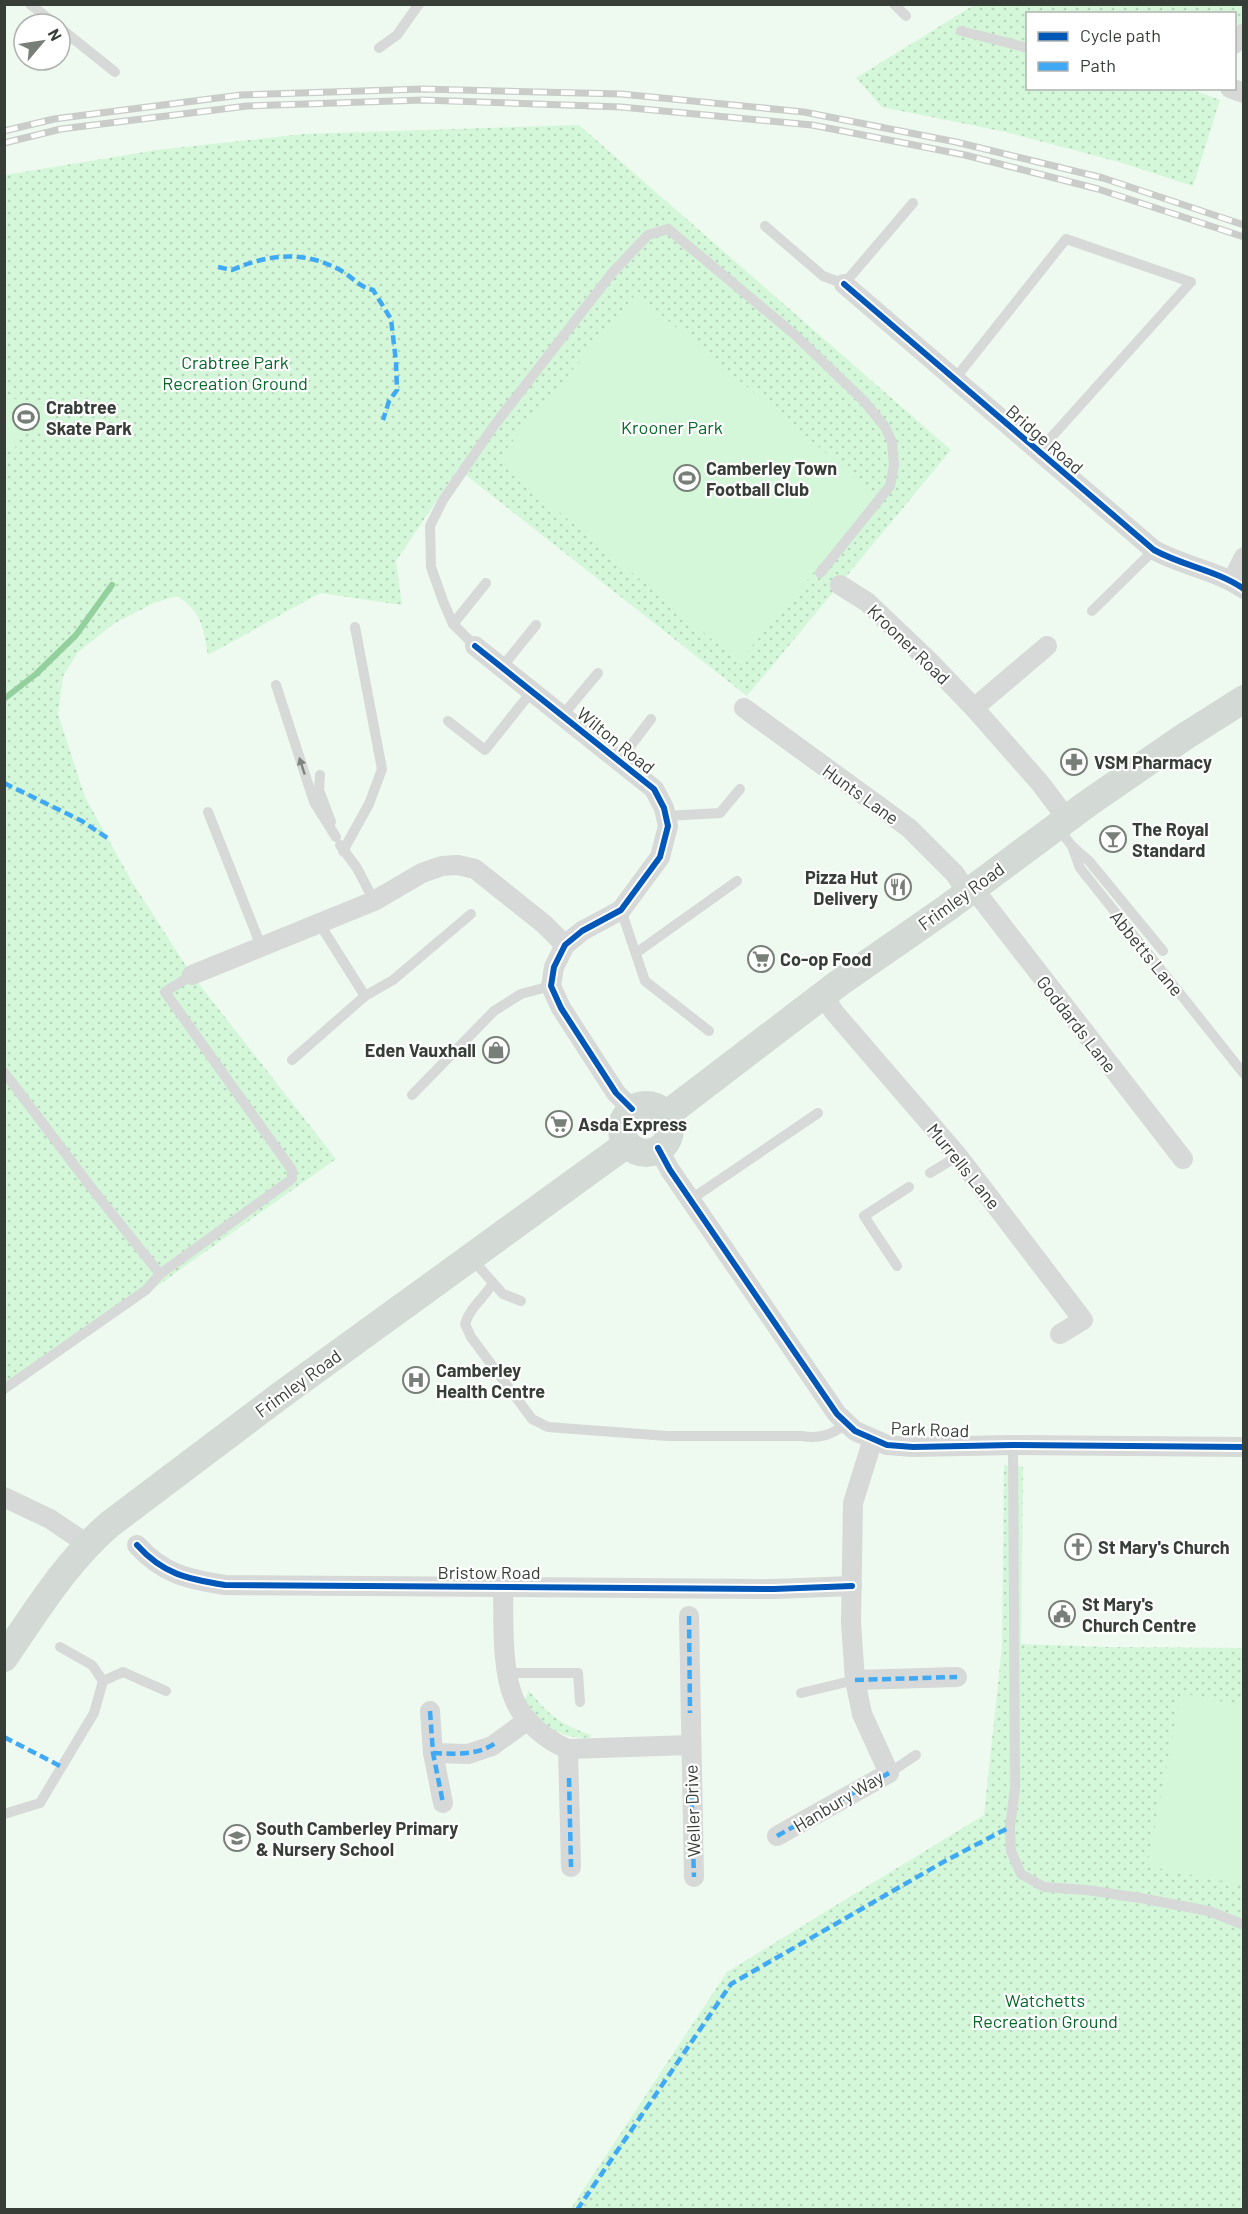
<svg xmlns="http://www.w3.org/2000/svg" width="1248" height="2214" viewBox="0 0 1248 2214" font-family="Barlow,sans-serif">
  <defs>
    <pattern id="green-dots" width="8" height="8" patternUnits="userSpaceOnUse" patternTransform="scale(1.5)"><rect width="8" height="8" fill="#d4f7d9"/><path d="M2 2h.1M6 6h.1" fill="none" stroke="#b7d5bb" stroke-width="1.8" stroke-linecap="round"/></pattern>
  </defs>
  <rect width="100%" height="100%" fill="#eef9f0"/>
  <g fill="url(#green-dots)">
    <polygon points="974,5 1243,5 1243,20 1235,31 1234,14 1028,14 1028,88 1190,89 1220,100 1193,186 1119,162 1006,132 882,107 856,78"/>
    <path d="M579,125L951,450L747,696L458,469L396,561L402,605L320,593L208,655C203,627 202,612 177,596L154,603L115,623L78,652L63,676L58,714L85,797L132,882L192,975L336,1159L5,1394V175L157,150L304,134Z"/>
    <polygon points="1004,1465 1023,1467 1021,1644 1106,1647 1243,1648 1243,2209 570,2210 727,1972 984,1815 1002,1646"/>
    <path d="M529,1691C550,1716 560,1724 591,1735L590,1738C558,1738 543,1727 525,1700Z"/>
  </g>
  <g fill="#d4f7d9">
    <polygon points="636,294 877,496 739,662 497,460"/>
    <polygon points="5,397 49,406 46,431 20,427 15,449 5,446"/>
    <polygon points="1181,1693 1243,1706 1243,1885 1147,1866"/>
  </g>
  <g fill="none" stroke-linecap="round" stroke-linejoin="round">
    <polyline stroke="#93d09e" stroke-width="6" points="4,699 36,674 76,635 112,585"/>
    <g stroke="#d6d9d7" stroke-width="10">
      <polyline points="30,4 55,24"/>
      <polyline points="894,4 906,16"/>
      <polyline points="60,28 115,72"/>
      <polyline points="961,31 1028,48"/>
      <polyline points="379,48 397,35 419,4"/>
      <polyline points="765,226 823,276 844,284 913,203"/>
      <polyline points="954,380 1066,239 1191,282 1038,452"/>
      <polyline points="1092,611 1154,550"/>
      <polyline points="453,624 486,583"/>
      <polyline points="475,646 453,624 443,601 431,567 430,526 443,500 493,427 612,273 648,235 668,229 794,334 864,401 885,427 892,442 894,465 890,486 820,573"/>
      <polyline points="502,667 536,625"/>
      <polyline points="276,685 314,802 336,837"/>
      <polyline points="562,716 598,673"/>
      <polyline points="448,721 485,750 532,691"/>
      <polyline points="619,761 651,719"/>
      <polyline points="320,775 319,790 331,822"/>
      <polyline points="208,812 261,946"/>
      <polyline points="666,816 720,813 740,789"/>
      <polyline points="1058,828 1072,846 1080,868 1244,1074"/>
      <polyline points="340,845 357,868 374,901"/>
      <polyline points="1073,847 1089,861 1163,951"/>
      <polyline points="343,851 369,804 382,769 355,627"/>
      <polyline points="621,910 645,981 709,1031"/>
      <polyline points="319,923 365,996"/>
      <polyline points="636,953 737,881"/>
      <polyline points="292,1060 365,996 393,980 471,914"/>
      <polyline points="4,1072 90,1186 160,1274"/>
      <polyline points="412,1095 494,1011 521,994 551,986"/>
      <polyline points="930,1173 958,1156"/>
      <polyline points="690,1200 818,1113"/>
      <polyline points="472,1259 503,1294 521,1301"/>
      <polyline points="897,1266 864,1216 909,1187"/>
      <path d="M493,1283C484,1298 470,1307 465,1324L471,1337L532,1419L548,1427L667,1436H802C820,1439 831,1435 846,1424"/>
      <polyline points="4,1389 146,1290 160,1274 292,1179 292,1170 165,992 192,975"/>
      <polyline points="1013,1445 1015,1788 1010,1827 1011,1851 1021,1874 1044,1887 1087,1890 1140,1898 1209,1911 1244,1925"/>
      <polyline points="508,1673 578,1673 580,1702"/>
      <polyline points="103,1681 123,1672 166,1691"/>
      <polyline points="801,1693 855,1680"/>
      <polyline points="889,1773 916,1755"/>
      <polyline points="4,1814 40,1803 94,1713 103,1681 92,1665 60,1647"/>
    </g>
    <g stroke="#d6d9d7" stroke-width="20">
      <polyline points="1234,44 1244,33"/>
      <polyline points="1230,88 1244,93"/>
      <path d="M844,284L1154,550C1183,566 1216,570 1244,589"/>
      <polyline points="1232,581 1244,557"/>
      <polyline points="840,585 867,602 929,661 974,708 1040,783 1068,820"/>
      <polyline points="475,646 654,789 664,808 668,826 660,857 621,910 582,931 565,945 554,967 551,986 561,1008 616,1093 632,1109"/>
      <polyline points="744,708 909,828 955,874 967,892"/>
      <polyline points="974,708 1047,646"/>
      <polyline points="973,888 1183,1159"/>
      <polyline points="192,975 374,901 422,873 442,866 458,865 475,869 544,924 565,945"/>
      <polyline points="823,995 834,1012 958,1156 1083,1320 1060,1334"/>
      <polyline points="658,1148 670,1170 837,1414 855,1431 887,1445 913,1447 1013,1445 1244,1447"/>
      <polyline points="4,1497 50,1519 87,1544"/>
      <path d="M137,1545C163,1574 187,1579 225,1585L774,1589L852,1586"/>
      <path d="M503,1587C504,1621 501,1668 514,1699C523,1721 547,1741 568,1749L690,1745"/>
      <polyline points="689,1616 694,1877"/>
      <polyline points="855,1680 957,1677"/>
      <polyline points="430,1711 433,1753 443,1803"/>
      <polyline points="568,1749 571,1867"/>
      <polyline points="433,1753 468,1754 492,1746 528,1720"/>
      <polyline points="777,1836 889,1773 862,1714 855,1680 851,1623 853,1503 873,1439"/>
    </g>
    <g stroke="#d3d9d4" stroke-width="28">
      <circle cx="646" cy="1129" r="24"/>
      <polyline points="666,1115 839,983 947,908 1087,804 1184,737 1244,699"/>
      <path d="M4,1658C37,1610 66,1562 110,1524L281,1395L627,1144"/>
    </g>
    <defs>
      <g id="rail">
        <polyline points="4,131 54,119 241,95 422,89 621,94 804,112 956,142 1103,178 1244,225"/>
        <polyline points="4,143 61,129 247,106 423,100 621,107 812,125 965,155 1098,189 1244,237"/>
      </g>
    </defs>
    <use href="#rail" stroke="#c9ccc9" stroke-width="7"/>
    <use href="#rail" stroke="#fff" stroke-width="4.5" stroke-dasharray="14" stroke-linecap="butt"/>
    <g stroke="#3fa9f5" stroke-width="4.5" stroke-dasharray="9 4.5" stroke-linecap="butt">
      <path d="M218,267L232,270C270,253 308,250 345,273C355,280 360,287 373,290L391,319L396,362L397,390L389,401L383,420"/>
      <polyline points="4,783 82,821 109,839"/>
      <polyline points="689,1616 690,1713"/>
      <polyline points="855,1680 957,1677"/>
      <polyline points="430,1711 433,1753 443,1803"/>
      <polyline points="4,1737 62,1767"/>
      <path d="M433,1753C455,1754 478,1756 497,1742"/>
      <polyline points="569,1778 571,1867"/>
      <polyline points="691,1778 694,1877"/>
      <polyline points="777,1836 889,1773"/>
      <polyline points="577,2210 731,1984 945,1861 1010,1827"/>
    </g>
    <defs>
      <g id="cycleway">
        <path d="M844,284L1154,550C1183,566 1216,570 1244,589"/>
        <polyline points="475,646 654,789 664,808 668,826 660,857 621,910 582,931 565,945 554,967 551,986 561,1008 616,1093 632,1109"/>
        <polyline points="658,1148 670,1170 837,1414 855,1431 887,1445 913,1447 1013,1445 1244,1447"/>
        <path d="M137,1545C163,1574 187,1579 225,1585L774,1589L852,1586"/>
      </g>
    </defs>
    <use href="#cycleway" stroke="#fff" stroke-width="10"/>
    <use href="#cycleway" stroke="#0057b8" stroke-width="6"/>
  </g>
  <defs><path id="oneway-solid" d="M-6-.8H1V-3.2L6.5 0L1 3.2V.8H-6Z" transform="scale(1.5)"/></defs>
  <use fill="#7f847f" href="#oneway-solid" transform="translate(302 766) rotate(-108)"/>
  <defs>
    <symbol id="stadium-ring" viewBox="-11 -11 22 22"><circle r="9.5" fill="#fff" stroke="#777f78" stroke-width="1.5"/><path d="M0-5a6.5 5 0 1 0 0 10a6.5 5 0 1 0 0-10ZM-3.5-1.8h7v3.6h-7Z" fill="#777f78"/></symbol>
    <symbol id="pharmacy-ring" viewBox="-11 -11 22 22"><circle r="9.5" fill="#fff" stroke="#777f78" stroke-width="1.5"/><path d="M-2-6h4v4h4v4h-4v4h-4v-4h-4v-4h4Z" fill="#777f78"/></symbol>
    <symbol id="bar-ring" viewBox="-11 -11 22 22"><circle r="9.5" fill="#fff" stroke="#777f78" stroke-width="1.5"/><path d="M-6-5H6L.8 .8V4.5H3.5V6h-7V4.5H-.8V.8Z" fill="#777f78"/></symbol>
    <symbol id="restaurant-ring" viewBox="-11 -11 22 22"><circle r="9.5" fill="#fff" stroke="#777f78" stroke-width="1.5"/><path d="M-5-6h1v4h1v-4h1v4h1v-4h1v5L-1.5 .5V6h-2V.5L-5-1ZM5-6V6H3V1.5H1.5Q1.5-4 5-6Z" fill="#777f78"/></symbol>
    <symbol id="supermarket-ring" viewBox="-11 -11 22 22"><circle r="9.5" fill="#fff" stroke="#777f78" stroke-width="1.5"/><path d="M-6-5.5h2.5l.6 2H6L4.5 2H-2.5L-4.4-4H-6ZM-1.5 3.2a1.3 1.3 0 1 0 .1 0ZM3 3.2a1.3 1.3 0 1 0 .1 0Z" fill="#777f78"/></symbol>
    <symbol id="shop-ring" viewBox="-11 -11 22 22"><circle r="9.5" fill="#fff" stroke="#777f78" stroke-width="1.5"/><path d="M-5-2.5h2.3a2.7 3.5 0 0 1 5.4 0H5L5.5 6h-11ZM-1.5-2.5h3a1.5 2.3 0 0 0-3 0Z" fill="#777f78"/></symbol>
    <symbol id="hospital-ring" viewBox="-11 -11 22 22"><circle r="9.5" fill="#fff" stroke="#777f78" stroke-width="1.5"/><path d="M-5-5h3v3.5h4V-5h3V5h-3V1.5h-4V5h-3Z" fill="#777f78"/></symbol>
    <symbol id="church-ring" viewBox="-11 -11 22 22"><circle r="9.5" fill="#fff" stroke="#777f78" stroke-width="1.5"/><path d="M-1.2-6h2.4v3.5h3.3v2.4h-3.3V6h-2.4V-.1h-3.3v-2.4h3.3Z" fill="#777f78"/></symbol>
    <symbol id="civic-ring" viewBox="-11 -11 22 22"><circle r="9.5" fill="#fff" stroke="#777f78" stroke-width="1.5"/><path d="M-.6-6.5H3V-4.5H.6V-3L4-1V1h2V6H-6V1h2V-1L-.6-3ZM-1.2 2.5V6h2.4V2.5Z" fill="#777f78"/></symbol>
    <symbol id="school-ring" viewBox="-11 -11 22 22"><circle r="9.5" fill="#fff" stroke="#777f78" stroke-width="1.5"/><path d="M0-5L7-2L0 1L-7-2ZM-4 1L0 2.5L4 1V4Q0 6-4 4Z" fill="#777f78"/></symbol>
  </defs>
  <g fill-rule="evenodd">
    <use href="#stadium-ring" x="11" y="402" width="30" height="30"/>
    <use href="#stadium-ring" x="672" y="463" width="30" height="30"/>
    <use href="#pharmacy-ring" x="1059" y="747" width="30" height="30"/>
    <use href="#bar-ring" x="1098" y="824" width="30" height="30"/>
    <use href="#restaurant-ring" x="883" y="872" width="30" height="30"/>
    <use href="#supermarket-ring" x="746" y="944" width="30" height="30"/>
    <use href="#shop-ring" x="481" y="1035" width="30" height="30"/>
    <use href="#supermarket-ring" x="544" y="1109" width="30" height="30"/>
    <use href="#hospital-ring" x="401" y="1365" width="30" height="30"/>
    <use href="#church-ring" x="1063" y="1532" width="30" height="30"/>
    <use href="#civic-ring" x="1047" y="1599" width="30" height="30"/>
    <use href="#school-ring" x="222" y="1823" width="30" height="30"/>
  </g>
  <g text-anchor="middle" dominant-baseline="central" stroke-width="4.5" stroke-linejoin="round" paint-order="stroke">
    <g font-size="18" fill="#07682a" stroke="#fff">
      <text x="235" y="362">Crabtree Park<tspan x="235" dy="21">Recreation Ground</tspan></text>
      <text x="672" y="427">Krooner Park</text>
      <text x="1045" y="2000">Watchetts<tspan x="1045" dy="21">Recreation Ground</tspan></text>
    </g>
    <g font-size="18" font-weight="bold" fill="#373e37" stroke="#fff" text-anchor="start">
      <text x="46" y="407">Crabtree<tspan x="46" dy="21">Skate Park</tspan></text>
      <text x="706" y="468">Camberley Town<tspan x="706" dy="21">Football Club</tspan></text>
      <text x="1094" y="762">VSM Pharmacy</text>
      <text x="1132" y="829">The Royal<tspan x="1132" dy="21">Standard</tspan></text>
      <text x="878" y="877" text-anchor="end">Pizza Hut<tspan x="878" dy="21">Delivery</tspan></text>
      <text x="780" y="959">Co-op Food</text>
      <text x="476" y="1050" text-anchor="end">Eden Vauxhall</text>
      <text x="578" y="1124">Asda Express</text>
      <text x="436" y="1370">Camberley<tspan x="436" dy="21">Health Centre</tspan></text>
      <text x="1098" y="1547">St Mary's Church</text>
      <text x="1082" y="1604">St Mary's<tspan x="1082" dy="21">Church Centre</tspan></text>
      <text x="256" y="1828">South Camberley Primary<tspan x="256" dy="21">&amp; Nursery School</tspan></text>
    </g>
    <g font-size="18" fill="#373e37" stroke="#fff">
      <text transform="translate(1045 439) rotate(41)">Bridge Road</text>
      <text transform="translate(909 644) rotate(44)">Krooner Road</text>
      <text transform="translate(616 740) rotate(39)">Wilton Road</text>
      <text transform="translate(861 794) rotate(36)">Hunts Lane</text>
      <text transform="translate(961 896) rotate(-36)">Frimley Road</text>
      <text transform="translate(1147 953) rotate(51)">Abbetts Lane</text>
      <text transform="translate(1077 1024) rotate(52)">Goddards Lane</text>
      <text transform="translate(964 1166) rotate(51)">Murrells Lane</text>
      <text transform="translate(298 1383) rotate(-36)">Frimley Road</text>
      <text transform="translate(930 1429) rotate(2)">Park Road</text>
      <text x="489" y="1572">Bristow Road</text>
      <text transform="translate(838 1801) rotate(-31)">Hanbury Way</text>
      <text transform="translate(692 1811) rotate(-92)">Weller Drive</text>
    </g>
  </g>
  <rect width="1248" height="2214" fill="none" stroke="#373e37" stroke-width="12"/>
  <rect x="1026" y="12" width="210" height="78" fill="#ffffff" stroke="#afb2af" stroke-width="1.5"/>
  <rect x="1038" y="32" width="30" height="9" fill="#0057b8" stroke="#afb2af" stroke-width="1.5"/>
  <text x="1080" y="42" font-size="18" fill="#373e37">Cycle path</text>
  <rect x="1038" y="62" width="30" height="9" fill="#3fa9f5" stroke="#afb2af" stroke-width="1.5"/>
  <text x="1080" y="72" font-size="18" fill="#373e37">Path</text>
  <g transform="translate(42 42) rotate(61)"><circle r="28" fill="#ffffff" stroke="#afb2af" stroke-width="1.5"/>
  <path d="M0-4.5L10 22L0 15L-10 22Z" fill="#777f78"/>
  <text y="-9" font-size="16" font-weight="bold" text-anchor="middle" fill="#373e37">N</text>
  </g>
</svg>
